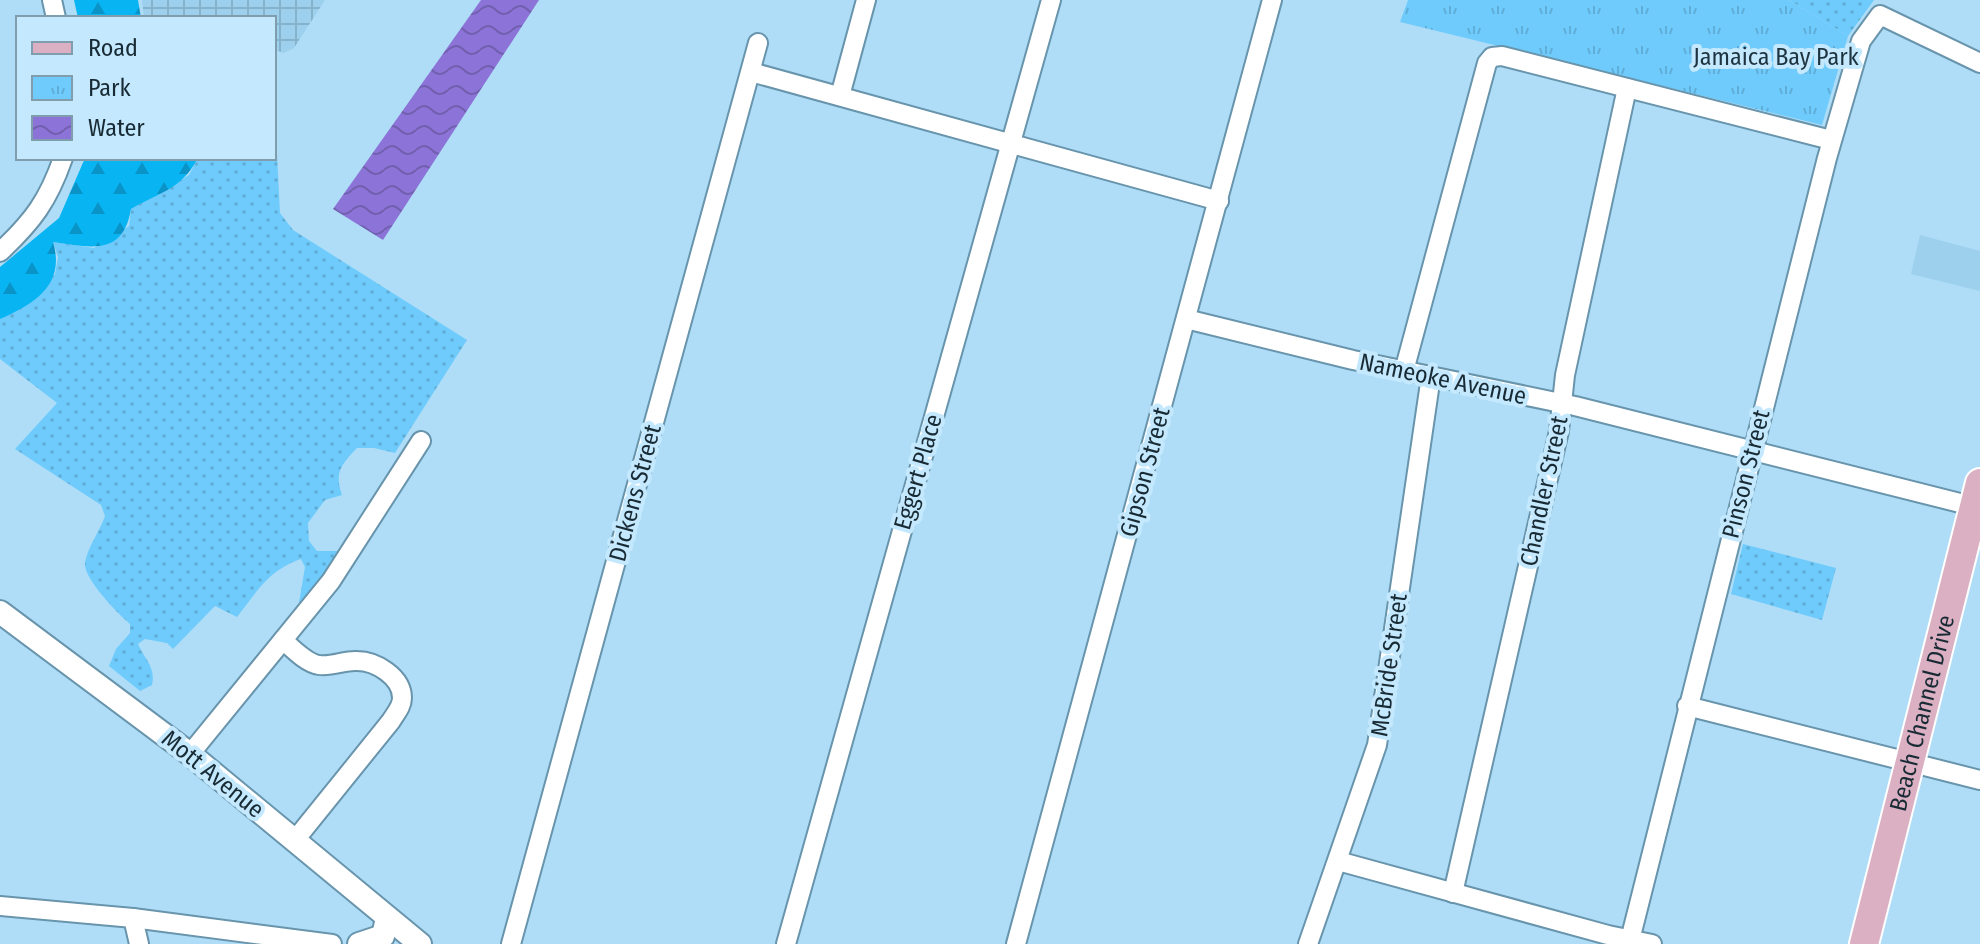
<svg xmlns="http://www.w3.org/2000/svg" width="1980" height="944" viewBox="0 0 1980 944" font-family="'Fira Sans Condensed',sans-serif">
  <defs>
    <pattern id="industrial-grid" width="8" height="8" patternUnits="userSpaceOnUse" patternTransform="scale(2)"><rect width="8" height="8" fill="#9cd0ed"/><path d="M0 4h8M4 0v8" fill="none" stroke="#86b3cc"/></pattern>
    <pattern id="grass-dots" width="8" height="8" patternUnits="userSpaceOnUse" patternTransform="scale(2)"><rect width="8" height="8" fill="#6ecbfb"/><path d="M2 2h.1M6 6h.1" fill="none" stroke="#5faed8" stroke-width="1.8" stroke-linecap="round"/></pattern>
    <pattern id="forest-firs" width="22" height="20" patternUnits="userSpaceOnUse" patternTransform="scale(2)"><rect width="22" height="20" fill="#09b4f3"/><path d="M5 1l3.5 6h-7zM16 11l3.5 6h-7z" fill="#0993c6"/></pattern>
    <pattern id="park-tufts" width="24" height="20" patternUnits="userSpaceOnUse" patternTransform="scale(2)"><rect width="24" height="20" fill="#6ecbfb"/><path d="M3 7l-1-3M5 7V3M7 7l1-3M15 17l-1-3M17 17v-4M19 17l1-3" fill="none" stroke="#5faed8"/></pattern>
    <pattern id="water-waves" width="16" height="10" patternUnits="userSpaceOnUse" patternTransform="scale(2)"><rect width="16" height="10" fill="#8b73d7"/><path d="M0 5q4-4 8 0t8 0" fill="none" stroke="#715faf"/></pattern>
  </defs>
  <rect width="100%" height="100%" fill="#afddf7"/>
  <polygon fill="#9cd0ed" points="1920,235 1980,251 1980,291 1911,274"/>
  <polygon fill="url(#industrial-grid)" points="142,0 325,0 294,48 284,53 274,50 274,18 144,18"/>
  <g fill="url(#grass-dots)">
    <polygon points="1789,0 1874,0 1848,36"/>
    <path d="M274,95L280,213L293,230L467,340L395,453L374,448H357C341,465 334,472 342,495L325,500L308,523L309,541L317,551H338L322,580L299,603L305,567L301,559C267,571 258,591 237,617L215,606L173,649L167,643L145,639L138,644C145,660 156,667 152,685L140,691L109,666L116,649L130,633V624C118,614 83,578 85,563C87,548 100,531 105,516L101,505L15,449L57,403L0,359V319L55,274L58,257L53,242L94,248L129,226L131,209L189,175L198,158H274Z"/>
    <polygon points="1743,544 1836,568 1822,620 1731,594"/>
  </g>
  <g fill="url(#forest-firs)">
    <polygon points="74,0 138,0 141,18 78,18"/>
    <path d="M85,158H198C181,190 160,192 131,209C123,257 90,247 53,242C66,285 34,304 0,319V267L59,218Z"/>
  </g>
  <polygon fill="url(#park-tufts)" points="1408,0 1789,0 1848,36 1822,125 1400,22"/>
  <polygon fill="url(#water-waves)" points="481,0 539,0 383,240 333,209"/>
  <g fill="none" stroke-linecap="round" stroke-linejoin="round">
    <defs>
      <g id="minor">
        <polyline points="52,0 56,18"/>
        <polyline points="751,72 1219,201"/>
        <polyline points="840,96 866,0"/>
        <path d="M0,252C33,221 48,201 63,158"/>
        <polyline points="1186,319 1353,360 1575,406 1980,508"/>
        <polyline points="1404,371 1487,63 1492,57 1502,56 1831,140"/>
        <path d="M283,640C293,649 306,663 319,665C332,667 345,660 357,661C376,661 402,677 402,698C402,707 395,714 391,721L295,840"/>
        <polyline points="1687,706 1980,780"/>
        <polyline points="190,754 331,581 421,441"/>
        <polyline points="1338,861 1608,935 1652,944"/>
        <polyline points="1453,893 1559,431 1565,375 1627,88"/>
        <polyline points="0,906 133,918 332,944"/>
        <polyline points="133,918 139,944"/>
        <polyline points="1630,940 1827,158 1861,41 1880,15 1980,63"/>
        <polyline points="511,944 758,43"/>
        <polyline points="786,944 1051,0"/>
        <polyline points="1016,944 1272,0"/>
        <polyline points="1308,944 1377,745 1431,376"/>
      </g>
      <g id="tertiary">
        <polyline points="0,612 190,754 420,944"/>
        <polyline points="359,944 383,936 387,918"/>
      </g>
      <g id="primary">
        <path id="s1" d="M1864,944L1980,483"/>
      </g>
    </defs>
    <use href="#minor" stroke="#6894ac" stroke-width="22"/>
    <use href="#tertiary" stroke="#6894ac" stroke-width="26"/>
    <use href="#primary" stroke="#fff" stroke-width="32"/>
    <use href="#minor" stroke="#fff" stroke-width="18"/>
    <use href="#tertiary" stroke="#fff" stroke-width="22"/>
    <use href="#primary" stroke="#dab0c2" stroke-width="28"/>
  </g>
  <g text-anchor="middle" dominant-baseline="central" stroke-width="8" stroke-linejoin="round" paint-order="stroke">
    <g font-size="24" fill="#1e3440" stroke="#c4e9fe">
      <text x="1776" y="57">Jamaica Bay Park</text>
    </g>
    <g font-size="24" fill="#182a34" stroke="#c4e9fe">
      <text transform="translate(1443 379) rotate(12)">Nameoke Avenue</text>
      <text transform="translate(918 472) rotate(-74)">Eggert Place</text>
      <text transform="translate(1145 472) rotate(-75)">Gipson Street</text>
      <text transform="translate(1746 474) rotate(-76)">Pinson Street</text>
      <text transform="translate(1544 491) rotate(-78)">Chandler Street</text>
      <text transform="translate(635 493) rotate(-75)">Dickens Street</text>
      <text transform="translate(1389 665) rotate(-82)">McBride Street</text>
      <text stroke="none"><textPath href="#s1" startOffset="238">Beach Channel Drive</textPath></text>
      <text transform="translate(213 774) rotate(39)">Mott Avenue</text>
    </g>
  </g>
  <rect x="16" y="16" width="260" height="144" fill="#c4e9fe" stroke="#7f9dad" stroke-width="2"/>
  <rect x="32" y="42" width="40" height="12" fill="#dab0c2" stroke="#7f9dad" stroke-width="2"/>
  <text x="88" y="56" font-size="24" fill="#182a34">Road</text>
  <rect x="32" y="76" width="40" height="24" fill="url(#park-tufts)" stroke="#7f9dad" stroke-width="2"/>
  <text x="88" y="96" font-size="24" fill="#182a34">Park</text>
  <rect x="32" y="116" width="40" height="24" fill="url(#water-waves)" stroke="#7f9dad" stroke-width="2"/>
  <text x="88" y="136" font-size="24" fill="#182a34">Water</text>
</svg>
